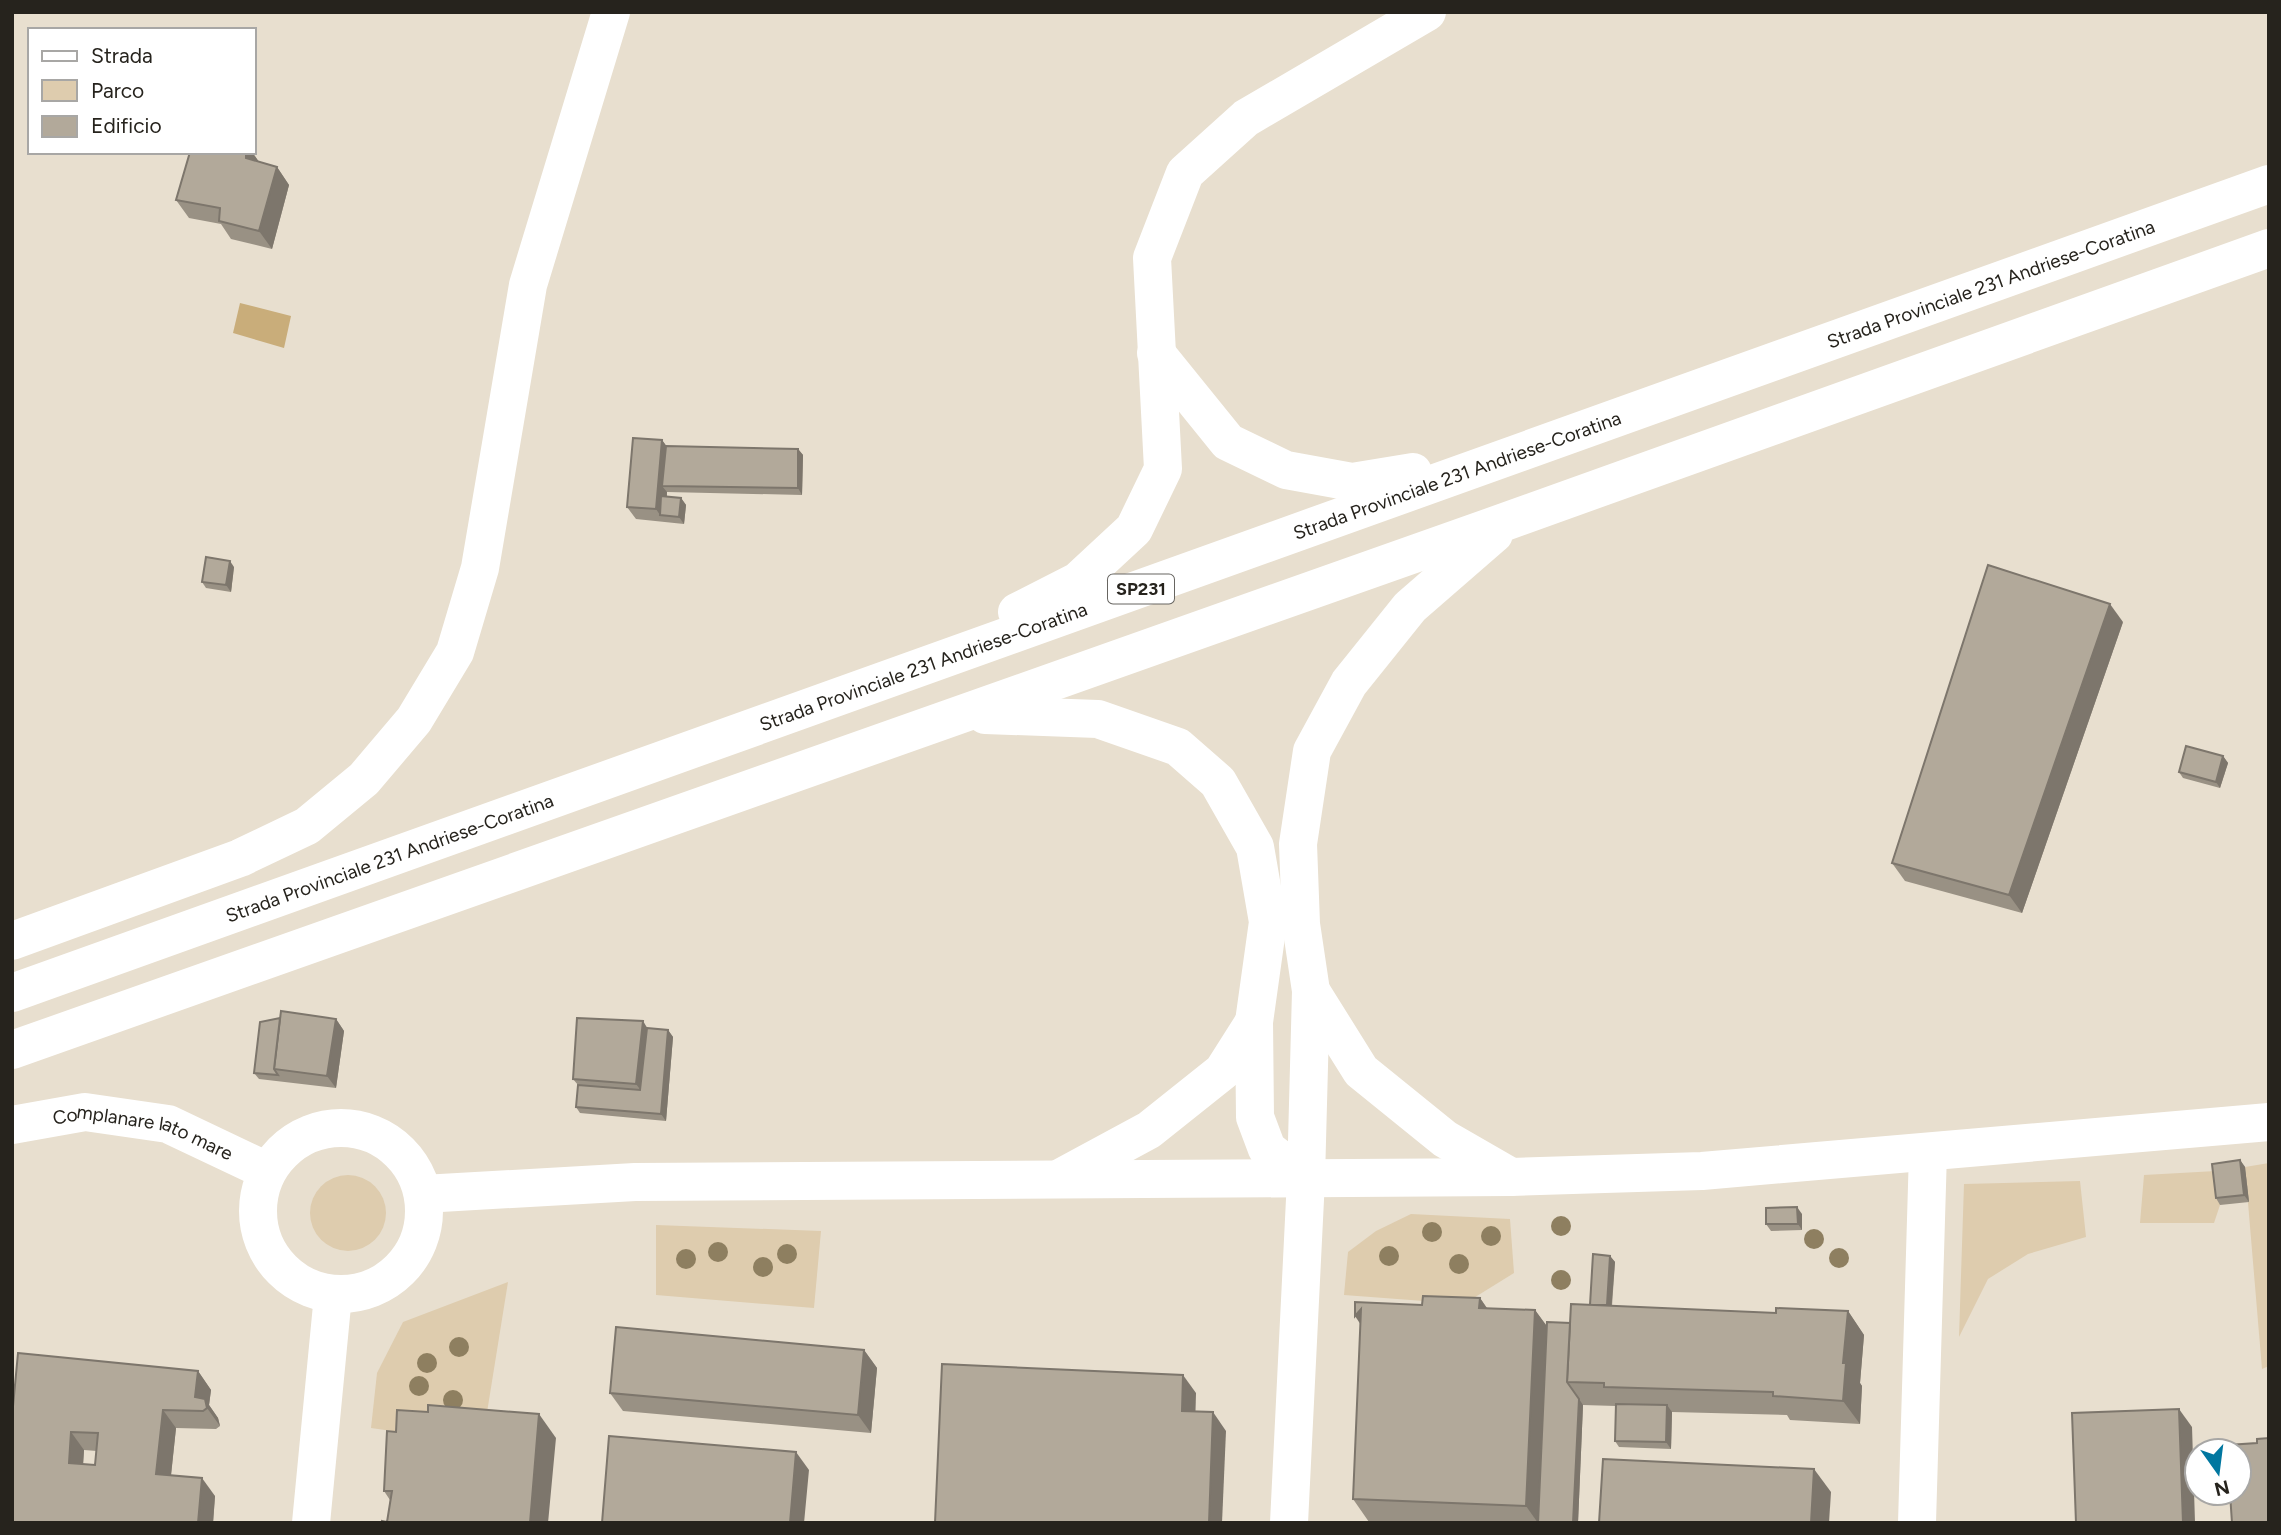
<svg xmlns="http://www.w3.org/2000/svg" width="2281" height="1535" viewBox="0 0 2281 1535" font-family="Figtree,sans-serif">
  <rect width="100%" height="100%" fill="#e8dfcf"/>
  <g fill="#deccae">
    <polygon points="2269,1163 2269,1366 2262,1369 2245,1167"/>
    <polygon points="2216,1171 2220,1205 2214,1223 2140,1223 2144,1175"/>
    <circle cx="348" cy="1213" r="38"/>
    <polygon points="2080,1181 2086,1237 2028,1254 1988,1279 1959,1337 1964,1184"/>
    <polygon points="1411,1214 1510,1219 1514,1273 1464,1304 1344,1295 1348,1252 1376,1231"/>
    <polygon points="656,1225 821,1231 814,1308 656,1295"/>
    <polygon points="508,1282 484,1431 413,1434 371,1428 377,1373 403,1322"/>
  </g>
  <polygon fill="#c9ad7a" points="240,303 291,316 284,348 233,333"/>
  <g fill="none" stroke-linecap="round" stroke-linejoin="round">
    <g stroke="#fff" stroke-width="38">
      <polyline points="311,1523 333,1295"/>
      <polyline points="1289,1523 1306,1179"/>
      <polyline points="1917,1523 1928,1152"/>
    </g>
    <g stroke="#fff" stroke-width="38">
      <polyline points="12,941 240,858 307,826 364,779 414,720 455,652 480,568 528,285 611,12"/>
      <path id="s1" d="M12,1125L85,1112L168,1124L267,1171"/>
      <circle cx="341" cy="1211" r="83"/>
      <polyline points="423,1194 635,1182 1511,1177 1702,1171 2269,1122"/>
    </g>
    <g stroke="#fff" stroke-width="38">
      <polyline points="1156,353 1228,442 1286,470 1352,482 1413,472"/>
      <polyline points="1017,612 1078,581 1134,529 1163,469 1152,258 1185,173 1246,118 1427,12"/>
      <polyline points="985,715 1098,719 1178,747 1218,782 1255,847 1268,922 1254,1022 1255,1117 1267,1149 1306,1179"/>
      <polyline points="1311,991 1361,1071 1445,1139 1511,1177"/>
      <path id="s2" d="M12,993L2269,184"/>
      <polyline points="12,1050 1510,520 2269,248"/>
      <polyline points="1062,1177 1149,1130 1223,1071 1254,1022"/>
      <polyline points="1306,1179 1311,991 1301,924 1298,844 1312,751 1349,683 1410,607 1494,534"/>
    </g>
  </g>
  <g fill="#8e7f60">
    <circle cx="1561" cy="1226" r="10"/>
    <circle cx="1432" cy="1232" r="10"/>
    <circle cx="1491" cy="1236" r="10"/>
    <circle cx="1814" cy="1239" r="10"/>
    <circle cx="718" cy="1252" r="10"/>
    <circle cx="787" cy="1254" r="10"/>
    <circle cx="1389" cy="1256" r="10"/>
    <circle cx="1839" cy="1258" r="10"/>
    <circle cx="686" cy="1259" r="10"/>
    <circle cx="1459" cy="1264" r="10"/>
    <circle cx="763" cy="1267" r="10"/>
    <circle cx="1561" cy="1280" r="10"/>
    <circle cx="459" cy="1347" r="10"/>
    <circle cx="427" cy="1363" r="10"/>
    <circle cx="419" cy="1386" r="10"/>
    <circle cx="453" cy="1400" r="10"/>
  </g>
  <g fill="#999184" fill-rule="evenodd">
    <polygon points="190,152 252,152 259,162 277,167 289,185 272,249 231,239 221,224 189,218 176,200"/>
    <polygon points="662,440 666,446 798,449 803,455 802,495 667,492 667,497 681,498 686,505 684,524 636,519 627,507"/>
    <polygon points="234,567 231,592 206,588 202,582"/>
    <polygon points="2123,622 2022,913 1905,881 1892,863"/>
    <polygon points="2223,756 2228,763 2220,788 2183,778 2179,772"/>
    <polygon points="336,1019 344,1031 336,1088 259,1079 254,1073"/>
    <polygon points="648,1028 668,1030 673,1037 666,1121 580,1113 576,1107 578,1085 573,1079"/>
    <polygon points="2240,1160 2245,1167 2249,1202 2220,1205 2216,1198"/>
    <polygon points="1802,1214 1802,1230 1771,1231 1766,1224"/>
    <polygon points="1610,1256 1615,1262 1612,1306 1776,1313 1848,1311 1864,1335 1860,1383 1862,1386 1860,1424 1790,1420 1787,1415 1672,1412 1671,1449 1619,1447 1615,1441 1616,1406 1583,1405 1578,1523 1369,1522 1353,1499 1422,1305 1480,1298 1487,1308 1535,1310 1547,1327 1570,1322 1590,1305"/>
    <polygon points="864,1350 877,1368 871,1433 623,1411 610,1393"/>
    <path d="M198,1371L211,1390L209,1405L218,1418L220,1426L216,1429L176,1428L171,1476L215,1496L213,1523H12V1417ZM84,1450L97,1451L95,1465L83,1464Z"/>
    <polygon points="556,1438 387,1522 390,1500 384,1491"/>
  </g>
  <g fill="#7d766c">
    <polygon points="246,152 252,152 259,162 246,158"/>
    <polygon points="277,167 289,185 272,249 259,231"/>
    <polygon points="662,440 671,452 662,486 667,492 665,516 660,515 656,509"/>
    <polygon points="798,449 803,455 802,495 798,488"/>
    <polygon points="681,498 686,505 684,524 679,517"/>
    <polygon points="230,561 234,567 231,592 226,585"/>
    <polygon points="2110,604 2123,622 2022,913 2009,895"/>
    <polygon points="2223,756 2228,763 2220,788 2216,782"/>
    <polygon points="336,1019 344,1031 336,1088 327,1076"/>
    <polygon points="643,1021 651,1034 645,1096 636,1084"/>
    <polygon points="668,1030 673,1037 666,1121 661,1114"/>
    <polygon points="2240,1160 2245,1167 2249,1202 2244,1195"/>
    <polygon points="1797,1207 1802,1214 1802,1230 1798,1224"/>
    <polygon points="1610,1256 1615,1262 1611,1312 1607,1305"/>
    <polygon points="1480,1298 1496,1322 1479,1308"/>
    <polygon points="1361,1309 1371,1340 1355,1316"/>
    <polygon points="1535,1310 1552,1333 1538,1523 1526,1506"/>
    <polygon points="1848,1311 1864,1335 1860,1383 1862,1386 1860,1424 1843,1401 1843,1363"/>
    <polygon points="864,1350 877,1368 871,1433 858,1415"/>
    <polygon points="198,1371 211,1390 209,1405 218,1418 220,1426 207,1408 195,1397"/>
    <polygon points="1183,1375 1196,1393 1195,1429 1182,1411"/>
    <polygon points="1579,1399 1583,1405 1578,1523 1573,1523"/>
    <polygon points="1667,1405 1672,1412 1671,1449 1666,1442"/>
    <polygon points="2179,1409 2192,1427 2195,1523 2183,1523"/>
    <polygon points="163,1410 176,1428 169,1493 156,1474"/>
    <polygon points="1213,1412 1226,1431 1222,1523 1209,1523"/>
    <polygon points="539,1414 556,1438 548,1523 530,1523"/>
    <polygon points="71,1432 84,1450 82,1481 69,1463"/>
    <polygon points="796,1452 809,1470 804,1523 790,1523"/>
    <polygon points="1814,1469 1831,1492 1829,1523 1811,1523"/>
    <polygon points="202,1478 215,1496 213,1523 198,1523"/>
  </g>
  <g fill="#b2a99a" stroke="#7d766c" stroke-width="2" fill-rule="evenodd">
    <polygon points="190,152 246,152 246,158 277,167 259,231 219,221 220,208 176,200"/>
    <polygon points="633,438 662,440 656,509 627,507"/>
    <polygon points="666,446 798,449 798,488 662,486"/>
    <polygon points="661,496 681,498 679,517 660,515"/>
    <polygon points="206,557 230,561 226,585 202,582"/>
    <polygon points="1988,565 2110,604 2009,895 1892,863"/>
    <polygon points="2186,746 2223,756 2216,782 2179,772"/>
    <polygon points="281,1011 336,1019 327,1076 274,1069"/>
    <polygon points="280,1018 274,1069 278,1075 254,1073 260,1022"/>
    <polygon points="577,1018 643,1021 636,1084 573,1079"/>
    <polygon points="647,1028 668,1030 661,1114 576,1107 578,1085 640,1090"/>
    <polygon points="2240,1160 2244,1195 2216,1198 2212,1164"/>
    <polygon points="1797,1207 1798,1224 1766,1224 1766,1208"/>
    <polygon points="1593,1254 1610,1256 1607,1305 1590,1305"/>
    <polygon points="1423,1296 1480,1298 1479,1308 1535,1310 1526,1506 1353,1499 1361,1309 1355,1316 1355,1302 1422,1305"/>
    <polygon points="1571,1304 1776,1313 1776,1308 1848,1311 1843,1363 1846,1363 1843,1401 1773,1396 1773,1392 1604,1387 1604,1383 1567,1382"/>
    <polygon points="1547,1322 1570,1323 1567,1382 1579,1399 1573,1523 1538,1523"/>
    <polygon points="616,1327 864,1350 858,1415 610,1393"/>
    <path d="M18,1353L198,1371L195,1397L205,1399L207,1408L203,1411L163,1410L156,1474L202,1478L198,1523H12V1417ZM71,1432L98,1433L95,1465L69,1463Z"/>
    <polygon points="942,1364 1183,1375 1182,1411 1213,1412 1209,1523 935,1523"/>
    <polygon points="1616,1404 1667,1405 1666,1442 1615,1441"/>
    <polygon points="428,1405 539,1414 530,1523 382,1523 382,1521 387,1522 392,1491 384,1491 387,1431 396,1432 397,1410 428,1412"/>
    <polygon points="2179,1409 2183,1523 2076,1523 2072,1413"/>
    <polygon points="609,1436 796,1452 790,1523 602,1523"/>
    <polygon points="2269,1438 2269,1523 2232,1523 2230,1493 2239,1493 2239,1451 2228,1451 2228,1445 2257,1443 2257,1439"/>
    <polygon points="1603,1459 1814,1469 1811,1523 1599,1523"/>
  </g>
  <g text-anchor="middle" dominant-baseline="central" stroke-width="7" stroke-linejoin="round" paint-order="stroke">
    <rect fill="#fff" stroke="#676561" stroke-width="2" x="1108" y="574.5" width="66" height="29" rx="5"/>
    <g font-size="18" font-weight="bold" fill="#26231d">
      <text x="1141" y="589">SP231</text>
    </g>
    <g font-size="19" fill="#26231d" stroke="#fff">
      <text stroke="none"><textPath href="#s2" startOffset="2102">Strada Provinciale 231 Andriese-Coratina</textPath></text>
      <text stroke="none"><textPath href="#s2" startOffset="1535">Strada Provinciale 231 Andriese-Coratina</textPath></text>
      <text stroke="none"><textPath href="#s2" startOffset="968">Strada Provinciale 231 Andriese-Coratina</textPath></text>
      <text stroke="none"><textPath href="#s2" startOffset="401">Strada Provinciale 231 Andriese-Coratina</textPath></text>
      <text stroke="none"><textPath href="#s1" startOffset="135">Complanare lato mare</textPath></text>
    </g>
  </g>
  <rect width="2281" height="1535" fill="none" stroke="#26231d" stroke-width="28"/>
  <rect x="28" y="28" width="228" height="126" fill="#ffffff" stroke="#a8a7a5" stroke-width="2"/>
  <rect x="42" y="51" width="35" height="10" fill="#ffffff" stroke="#a8a7a5" stroke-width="2"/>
  <text x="91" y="63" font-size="21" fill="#26231d">Strada</text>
  <rect x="42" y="80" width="35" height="21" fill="#deccae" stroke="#a8a7a5" stroke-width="2"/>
  <text x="91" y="98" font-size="21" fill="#26231d">Parco</text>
  <rect x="42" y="116" width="35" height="21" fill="#b2a99a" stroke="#a8a7a5" stroke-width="2"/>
  <text x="91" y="133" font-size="21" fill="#26231d">Edificio</text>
  <g transform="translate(2218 1472) rotate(166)"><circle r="33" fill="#ffffff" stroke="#a8a7a5" stroke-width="2"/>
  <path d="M0-5L12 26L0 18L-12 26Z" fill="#0177a0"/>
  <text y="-10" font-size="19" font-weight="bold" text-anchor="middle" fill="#26231d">N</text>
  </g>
</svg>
